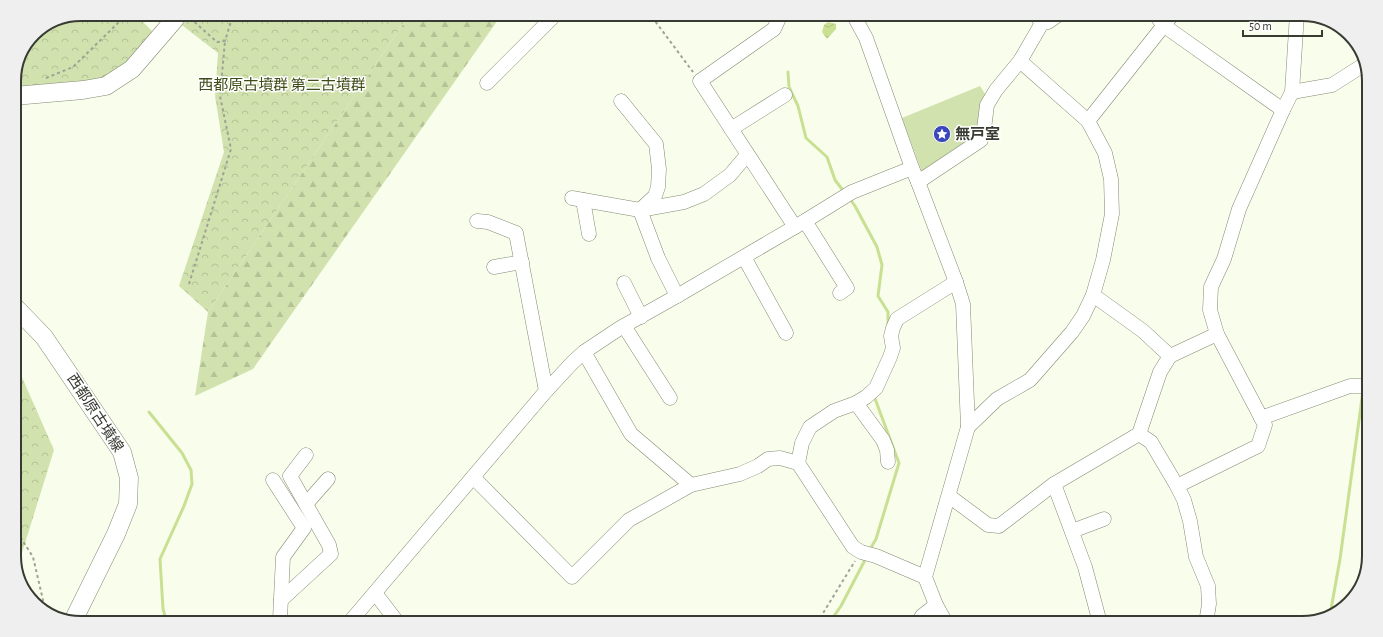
<svg xmlns="http://www.w3.org/2000/svg" width="1383" height="637" viewBox="0 0 1383 637" font-family="'Alegreya Sans','Noto Sans JP',sans-serif">
  <defs>
    <pattern id="forest-firs" width="22" height="20" patternUnits="userSpaceOnUse"><rect width="22" height="20" fill="#d1e2ae"/><path d="M5 1l3.5 6h-7zM16 11l3.5 6h-7z" fill="#b4c396"/></pattern>
    <pattern id="park-crowns" width="20" height="18" patternUnits="userSpaceOnUse"><rect width="20" height="18" fill="#d1e2ae"/><path d="M2 6a3 3 0 1 1 6 0M12 15a3 3 0 1 1 6 0" fill="none" stroke="#b4c396"/></pattern>
    <pattern id="water-waves" width="16" height="10" patternUnits="userSpaceOnUse"><rect width="16" height="10" fill="#c9e093"/><path d="M0 5q4-4 8 0t8 0" fill="none" stroke="#adc17f"/></pattern>
  </defs>
  <rect width="100%" height="100%" fill="#f8feeb"/>
  <polygon fill="#d1e2ae" points="980,86 987,97 978,137 923,175 902,118"/>
  <polygon fill="url(#forest-firs)" points="500,17 253,369 195,396 208,312 407,18"/>
  <g fill="url(#park-crowns)">
    <polygon points="407,18 208,312 179,286 224,152 215,96 218,53 174,19"/>
    <polygon points="55,19 140,19 159,38 106,86 14,96 14,76 34,33"/>
    <polygon points="14,359 54,450 17,569 14,561"/>
  </g>
  <polygon fill="url(#water-waves)" points="828,22 836,24 836,29 827,39 822,32 824,25"/>
  <g fill="none" stroke-linecap="round" stroke-linejoin="round">
    <g stroke="#c9e093" stroke-width="3">
      <polyline points="788,72 789,87 798,106 806,138 827,157 835,180 845,193"/>
      <polyline points="850,199 855,206 877,247 882,265 878,296 888,312 888,325"/>
      <polyline points="1364,383 1366,369"/>
      <polyline points="149,412 182,453 191,470 192,484 184,506 160,559 163,609 167,623"/>
      <polyline points="869,551 876,539 899,463 874,396"/>
      <polyline points="1330,615 1340,559 1363,391"/>
      <polyline points="829,623 841,606 866,558"/>
    </g>
    <defs>
      <g id="minor">
        <polyline points="1156,15 1163,25 1283,110 1239,209 1224,259 1211,287 1210,310 1217,334"/>
        <polyline points="780,16 774,29 700,81 795,227"/>
        <polyline points="854,16 866,38 912,168 918,182 956,282 963,304 968,427 925,577 936,605 946,623"/>
        <polyline points="1042,23 1048,22 1058,15"/>
        <polyline points="1020,61 1088,121"/>
        <polyline points="487,83 553,17"/>
        <polyline points="1292,92 1332,85 1365,64"/>
        <polyline points="621,101 656,144 659,169 658,187 655,196 640,210 658,258 677,296"/>
        <polyline points="1283,110 1292,92 1297,14"/>
        <polyline points="731,129 785,95"/>
        <polyline points="918,182 981,140 984,129 987,105 996,90 1020,61 1042,23 1036,15"/>
        <polyline points="572,198 640,210 684,202 704,194 730,175 747,155"/>
        <polyline points="583,200 589,234"/>
        <polyline points="477,221 488,222 516,233 546,391"/>
        <polyline points="805,221 847,288 840,293"/>
        <polyline points="744,257 786,333"/>
        <polyline points="494,267 522,262"/>
        <polyline points="624,283 641,317"/>
        <polyline points="1093,295 1143,331 1170,356"/>
        <polyline points="624,326 670,398"/>
        <polyline points="584,352 631,434 691,485 740,474 758,466 768,459 780,458 798,463 853,547 861,552 876,556 925,577"/>
        <polyline points="856,403 883,440 887,450 888,462"/>
        <polyline points="1261,418 1350,386 1366,386"/>
        <polyline points="968,427 997,399 1030,380 1072,332 1083,316 1093,295 1103,260 1112,214 1111,179 1105,153 1088,121 1172,15"/>
        <polyline points="1139,434 1151,442 1177,486"/>
        <polyline points="798,463 802,443 810,427 834,411 856,403 866,397 876,388 890,357 893,348 891,336 893,328 897,319 956,282"/>
        <polyline points="473,477 572,577 629,520 691,485"/>
        <polyline points="273,480 304,528 283,557 280,619 284,623"/>
        <polyline points="1054,484 1085,567 1100,623"/>
        <polyline points="949,496 988,525 999,526 1054,484 1139,434 1160,372 1170,356 1217,334 1265,425 1258,446 1177,486 1184,500 1190,521 1196,557 1208,586 1209,604 1206,623"/>
        <polyline points="306,504 328,479"/>
        <polyline points="1072,531 1104,519"/>
        <polyline points="375,593 398,623"/>
        <polyline points="281,600 331,554 329,545 290,476 306,455"/>
        <polyline points="349,623 546,391 572,363 584,352 620,328 677,296 805,221 852,192 912,168"/>
        <polyline points="918,623 922,616 936,605"/>
      </g>
      <g id="major">
        <polyline points="14,96 83,90 106,86 132,69 175,19"/>
        <polyline points="14,306 44,337 122,452 129,478 128,504 116,534 73,621"/>
      </g>
    </defs>
    <use href="#minor" stroke="#828a74" stroke-width="15"/>
    <use href="#major" stroke="#828a74" stroke-width="19"/>
    <g stroke="#9ea394" stroke-width="2" stroke-dasharray="3 3" stroke-linecap="butt">
      <polyline points="652,17 693,72"/>
      <polyline points="190,18 217,42 225,41 232,18"/>
      <polyline points="46,78 73,67 118,23 115,19"/>
      <polyline points="189,284 231,149 220,96 225,41"/>
      <polyline points="14,527 33,557 43,600 40,606"/>
      <polyline points="817,623 855,561"/>
    </g>
    <use href="#minor" stroke="#fff" stroke-width="14"/>
    <use href="#major" stroke="#fff" stroke-width="18"/>
  </g>
  <defs>
    <symbol id="sight-disc" viewBox="-11 -11 22 22"><circle r="9.5" fill="#3b48bc" stroke="#fff"/><path d="M0-6L1.8-2.2L6-1.7L2.9 1.2L3.7 5.4L0 3.3L-3.7 5.4L-2.9 1.2L-6-1.7L-1.8-2.2Z" fill="#fff"/></symbol>
  </defs>
  <g fill-rule="evenodd">
    <use href="#sight-disc" x="932" y="124" width="20" height="20"/>
  </g>
  <g text-anchor="middle" dominant-baseline="central" stroke-width="3" stroke-linejoin="round" paint-order="stroke">
    <g font-size="15" fill="#3e4c16" stroke="#fff">
      <text x="282" y="85">西都原古墳群 第二古墳群</text>
    </g>
    <g font-size="15" font-weight="bold" fill="#383b32" stroke="#fff" text-anchor="start">
      <text x="955" y="134">無戸室</text>
    </g>
    <g font-size="15" fill="#383b32" stroke="#fff">
      <text transform="translate(95 413) rotate(57)">西都原古墳線</text>
    </g>
  </g>
  <path d="M0 0H1383V637H0ZM81 21H1302A60 60 0 0 1 1362 81V556A60 60 0 0 1 1302 616H81A60 60 0 0 1 21 556V81A60 60 0 0 1 81 21Z" fill="#efefef" fill-rule="evenodd"/>
  <path fill="none" stroke="#383b32" stroke-width="2" d="M81 21H1302A60 60 0 0 1 1362 81V556A60 60 0 0 1 1302 616H81A60 60 0 0 1 21 556V81A60 60 0 0 1 81 21Z"/>
  <path d="M1243 30v6h79v-6" fill="none" stroke="#383b32" stroke-width="2"/>
  <text x="1249" y="30" font-size="12" fill="#383b32" stroke="#ffffff" stroke-width="3" paint-order="stroke">50 m</text>
</svg>
